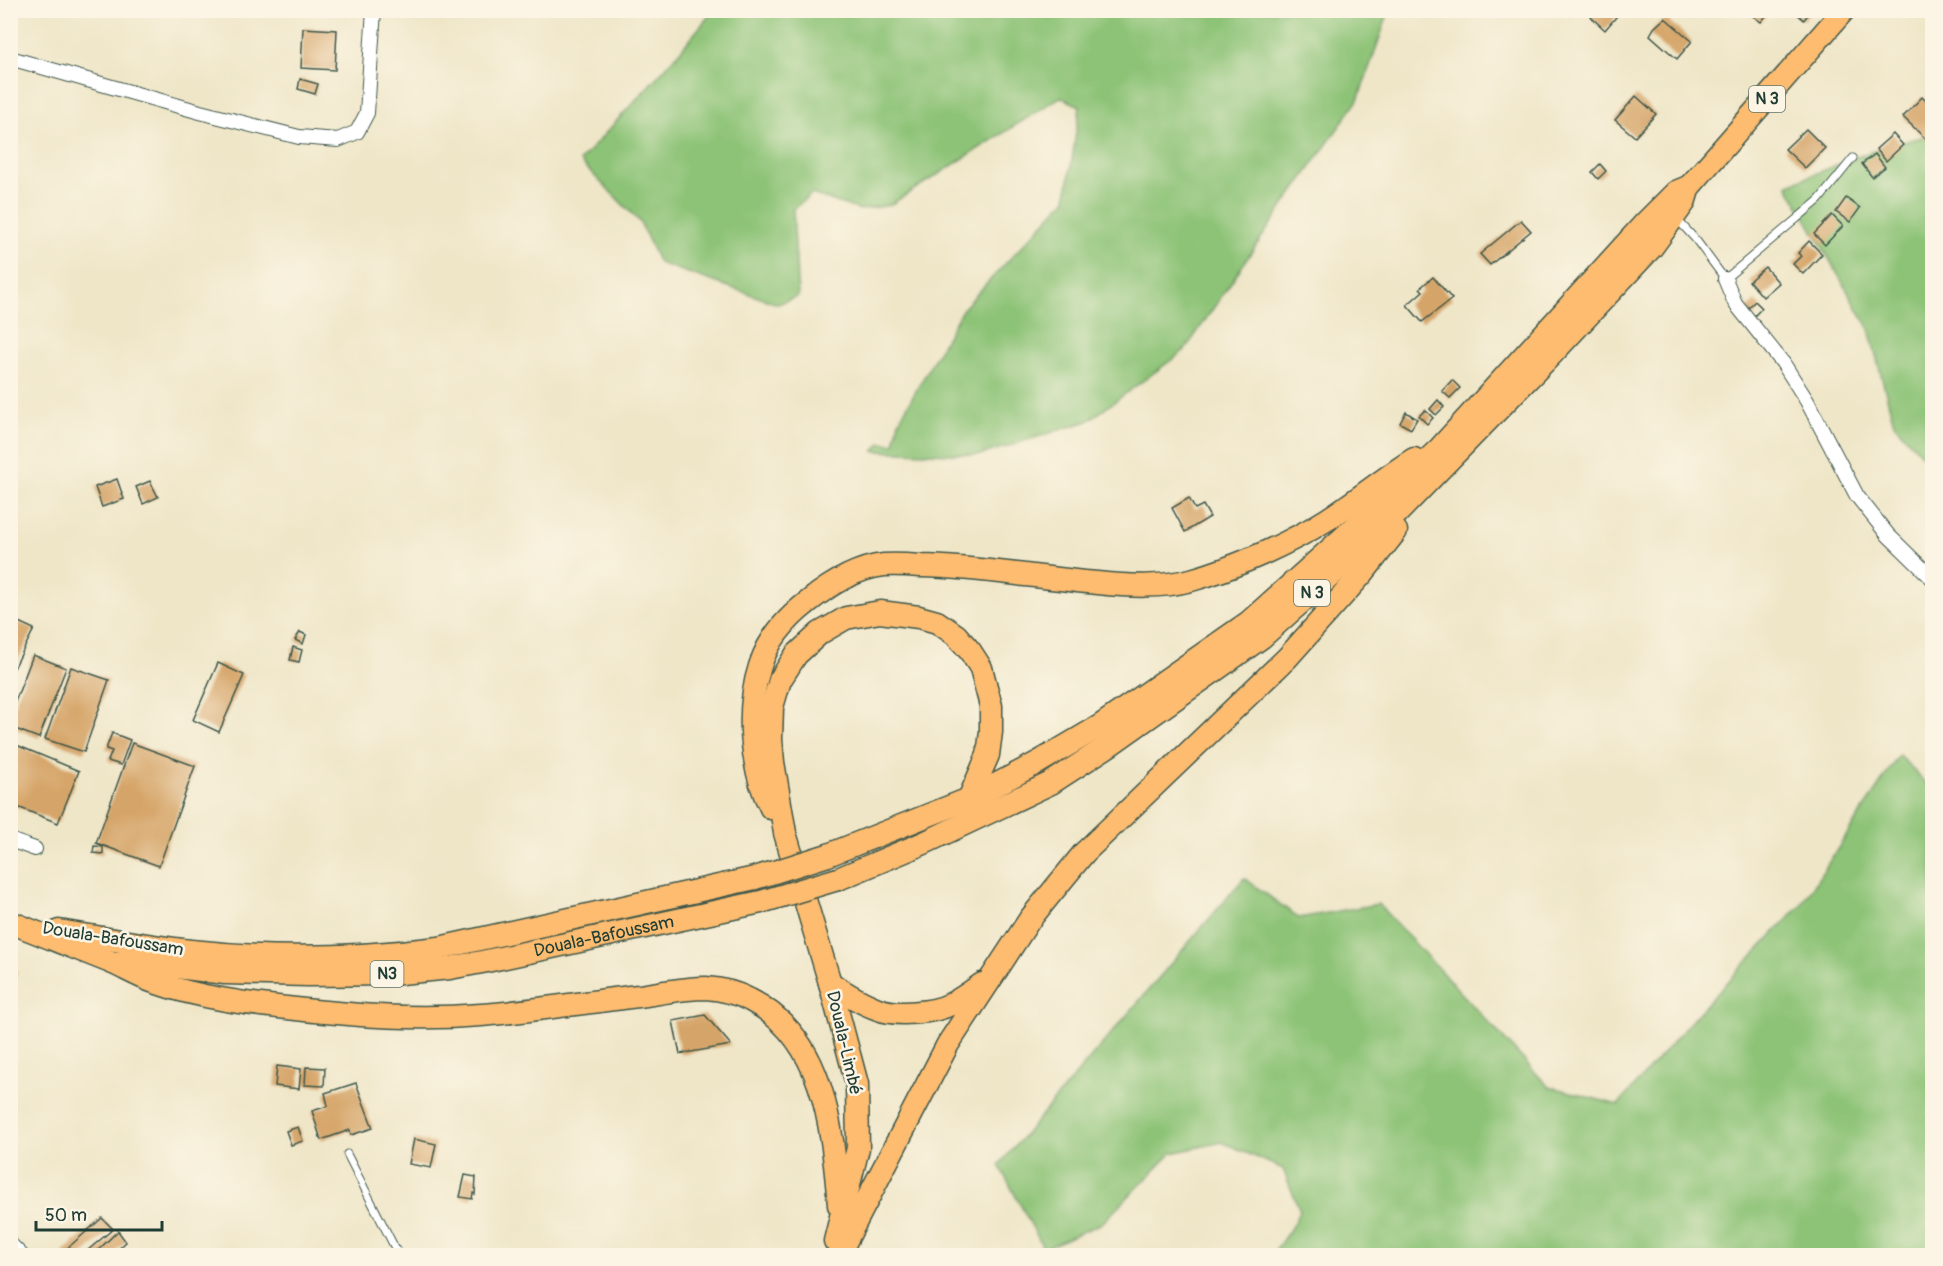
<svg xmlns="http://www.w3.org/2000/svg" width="1943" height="1266" viewBox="0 0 1943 1266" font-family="Pangolin,sans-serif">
  <rect width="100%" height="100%" fill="#fcf5e5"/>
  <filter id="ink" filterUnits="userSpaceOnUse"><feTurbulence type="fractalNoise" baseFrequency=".0167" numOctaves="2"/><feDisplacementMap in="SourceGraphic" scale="12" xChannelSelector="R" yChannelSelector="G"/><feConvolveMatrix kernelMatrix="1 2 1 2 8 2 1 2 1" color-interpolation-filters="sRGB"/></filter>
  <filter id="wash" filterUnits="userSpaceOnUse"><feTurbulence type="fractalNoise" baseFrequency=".008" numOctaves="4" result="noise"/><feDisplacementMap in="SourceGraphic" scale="24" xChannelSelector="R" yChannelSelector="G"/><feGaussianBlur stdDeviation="1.35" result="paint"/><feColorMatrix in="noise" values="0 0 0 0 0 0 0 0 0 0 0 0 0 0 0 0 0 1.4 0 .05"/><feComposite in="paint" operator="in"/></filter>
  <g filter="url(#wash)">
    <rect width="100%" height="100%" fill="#efe6c8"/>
    <g fill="#8cc376" stroke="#568055" stroke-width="1.5">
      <polygon points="713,11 713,10 1389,11 1358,100 1270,225 1185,350 1088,421 980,455 874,451 881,443 894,444 899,421 962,310 1066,199 1080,106 1060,97 890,205 860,210 812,194 793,209 798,296 778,304 659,263 640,222 580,161 676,56"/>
      <polygon points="1932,134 1932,466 1894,424 1869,329 1787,185 1870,152"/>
      <polygon points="1899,755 1932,790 1932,1255 1272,1255 1289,1231 1300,1211 1283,1169 1222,1142 1172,1153 1102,1223 1044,1249 999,1165 1244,878 1299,918 1378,904 1548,1086 1618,1105 1699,1012 1801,905"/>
    </g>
    <g id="blocks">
      <g fill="#d5a467">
        <polygon points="1590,10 1622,10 1605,30 1591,17 1594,14"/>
        <polygon points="1750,10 1771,10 1761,22 1749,13"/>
        <polygon points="1797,10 1811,10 1804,20 1796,13"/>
        <polygon points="1665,18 1692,41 1677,59 1650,35 1654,28"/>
        <polygon points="303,28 337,30 335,70 301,68"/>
        <polygon points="300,79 318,84 315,94 298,89"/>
        <polygon points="1636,96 1656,114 1635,137 1615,120"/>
        <polygon points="1922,97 1932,107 1932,145 1903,117"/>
        <polygon points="1806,129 1825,148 1805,168 1785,149"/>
        <polygon points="1893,134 1903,145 1886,161 1876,149"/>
        <polygon points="1875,154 1885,167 1872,177 1862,164"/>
        <polygon points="1600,164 1606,171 1598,179 1592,172"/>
        <polygon points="1846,198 1860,208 1850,222 1836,212"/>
        <polygon points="1832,215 1843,226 1825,245 1814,234"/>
        <polygon points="1521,220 1531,231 1490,265 1480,254"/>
        <polygon points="1809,241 1822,254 1803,274 1793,264 1801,256 1798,253"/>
        <polygon points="1765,267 1779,283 1763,297 1749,281"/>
        <polygon points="1433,277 1452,299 1422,322 1407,305 1423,291 1420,288"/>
        <polygon points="1755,301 1762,308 1753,317 1746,310"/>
        <polygon points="1452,380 1460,388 1450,398 1442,391"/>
        <polygon points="1438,400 1444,407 1436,415 1430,409"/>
        <polygon points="1425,410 1433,418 1427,424 1419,416"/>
        <polygon points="1406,412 1417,419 1411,429 1400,423"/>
        <polygon points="117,479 124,499 102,507 95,487"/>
        <polygon points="150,481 158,497 143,504 136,487"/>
        <polygon points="1189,498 1195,509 1203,505 1210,517 1185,532 1172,508"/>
        <polygon points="10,618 34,629 10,676"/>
        <polygon points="300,632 306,635 303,644 295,640"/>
        <polygon points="293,647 302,650 299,662 290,660"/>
        <polygon points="33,655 66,668 39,738 10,727 10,715"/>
        <polygon points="218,663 244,675 219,732 193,720"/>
        <polygon points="71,667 109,680 84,752 45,739"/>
        <polygon points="112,733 130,740 121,765 108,761 112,751 106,749"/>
        <polygon points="132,743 195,766 159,866 96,843"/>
        <polygon points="14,744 79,771 58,823 10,804 10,754"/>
        <polygon points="94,846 103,847 103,854 93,853"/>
        <polygon points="10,966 18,971 10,985"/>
        <polygon points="705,1015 731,1045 680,1054 673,1021"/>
        <polygon points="277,1066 301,1069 299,1089 275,1086"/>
        <polygon points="306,1067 325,1068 324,1086 305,1085"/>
        <polygon points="356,1083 373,1128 351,1135 350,1130 321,1140 312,1111 328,1106 325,1093"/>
        <polygon points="298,1127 303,1141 291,1145 286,1131"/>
        <polygon points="414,1139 436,1144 431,1168 409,1164"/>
        <polygon points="465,1175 476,1177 475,1194 473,1193 472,1199 460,1197"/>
        <polygon points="102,1218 113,1229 81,1256 66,1256 63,1252"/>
        <polygon points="118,1231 126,1242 111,1256 92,1256"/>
      </g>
    </g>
  </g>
  <g filter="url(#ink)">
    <use href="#blocks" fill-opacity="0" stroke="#3e564a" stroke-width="1.5"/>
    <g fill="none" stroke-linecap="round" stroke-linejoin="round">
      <defs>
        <g id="service">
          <polyline points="1676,218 1696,240 1725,279 1819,200 1853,158"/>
          <polyline points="347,1154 399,1256"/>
          <polyline points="10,1239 27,1256"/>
        </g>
        <g id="minor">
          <polyline points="10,58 200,112 299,137 338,140 357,132 367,113 374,10"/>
          <polyline points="1725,279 1735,303 1783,363 1807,401 1857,496 1888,535 1932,578"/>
          <polyline points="10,840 35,849"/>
        </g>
        <g id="trunk">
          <path d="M771,808C750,768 746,709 760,666C768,640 786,619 808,602C829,585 857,568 884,565C896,564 909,565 921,566C980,567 1038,578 1097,583C1128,586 1161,588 1191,580C1235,568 1290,543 1328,519C1357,500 1384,478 1414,459"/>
          <polyline points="828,855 969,799 1039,762 1100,726 1249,622 1384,501 1440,448 1646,222 1676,192 1688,187"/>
          <polyline points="838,879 924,843 1051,783 1108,746 1262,637 1374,537 1552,354 1652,247 1684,203 1689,187 1844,10"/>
          <path id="s1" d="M10,922L113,963L137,962L225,973L308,975L391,974L450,968L482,962L761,902"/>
          <path d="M59,931C103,938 147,946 191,951C273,960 357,958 439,948L755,878"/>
          <path d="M113,963C126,969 140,977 154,982C199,998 249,1004 296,1009C360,1016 417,1020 481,1015C534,1011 586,1002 639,996C660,993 684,988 706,988C721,989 737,993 750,1000C826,1038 832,1130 839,1205"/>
          <path d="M830,983C845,993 861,1003 878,1009C896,1016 934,1013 951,1004C961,999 972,991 982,984"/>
          <polyline points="835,1241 858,1148 857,1084 830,983 785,833 773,762 771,739 772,707 780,680 796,655 820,633 846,618 880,612 919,617 937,622 956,635 970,651 981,668 991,706 991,732 988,755 969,799"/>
          <polyline points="838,1256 948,1044 1030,919 1084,853 1287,658 1363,573 1396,531"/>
        </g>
      </defs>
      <use href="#service" stroke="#3e564a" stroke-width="9"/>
      <use href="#minor" stroke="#3e564a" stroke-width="16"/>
      <use href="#trunk" stroke="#3e564a" stroke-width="25"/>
      <use href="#service" stroke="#fff" stroke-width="7"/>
      <use href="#minor" stroke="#fff" stroke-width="14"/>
      <use href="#trunk" stroke="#fdbc70" stroke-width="22"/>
      <defs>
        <g id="trunk-bridge">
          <polyline points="755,878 828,855"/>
          <polyline points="761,902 838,879"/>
        </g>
      </defs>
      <use href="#trunk-bridge" stroke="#3e564a" stroke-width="25" stroke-linecap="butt"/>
      <use href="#trunk-bridge" stroke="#fdbc70" stroke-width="22"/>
    </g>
  </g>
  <g text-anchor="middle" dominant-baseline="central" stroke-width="5" stroke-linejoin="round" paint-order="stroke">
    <g fill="#fcf5e5" stroke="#617469" stroke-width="1.5">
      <rect x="1749" y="86" width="36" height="26" rx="4.5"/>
      <rect x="1294" y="580" width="36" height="26" rx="4.5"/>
      <rect x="370.5" y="961" width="33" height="26" rx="4.5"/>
    </g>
    <g font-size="16" font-weight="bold" fill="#1f3d34">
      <text x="1767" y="99">N 3</text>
      <text x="1312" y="593">N 3</text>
      <text x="387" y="974">N3</text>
    </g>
    <g font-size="18" fill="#1f3d34" stroke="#fcf5e5">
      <text stroke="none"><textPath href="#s1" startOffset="606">Douala-Bafoussam</textPath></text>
      <text transform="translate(113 939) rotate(9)">Douala-Bafoussam</text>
      <text transform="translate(844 1043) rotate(77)">Douala-Limbé</text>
    </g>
  </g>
  <rect width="1943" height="1266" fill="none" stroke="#fcf5e5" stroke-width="36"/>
  <path d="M36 1221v9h126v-9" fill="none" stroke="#1f3d34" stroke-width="3"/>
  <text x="45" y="1221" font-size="18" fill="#1f3d34" stroke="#fcf5e5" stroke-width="4.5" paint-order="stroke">50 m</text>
</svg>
